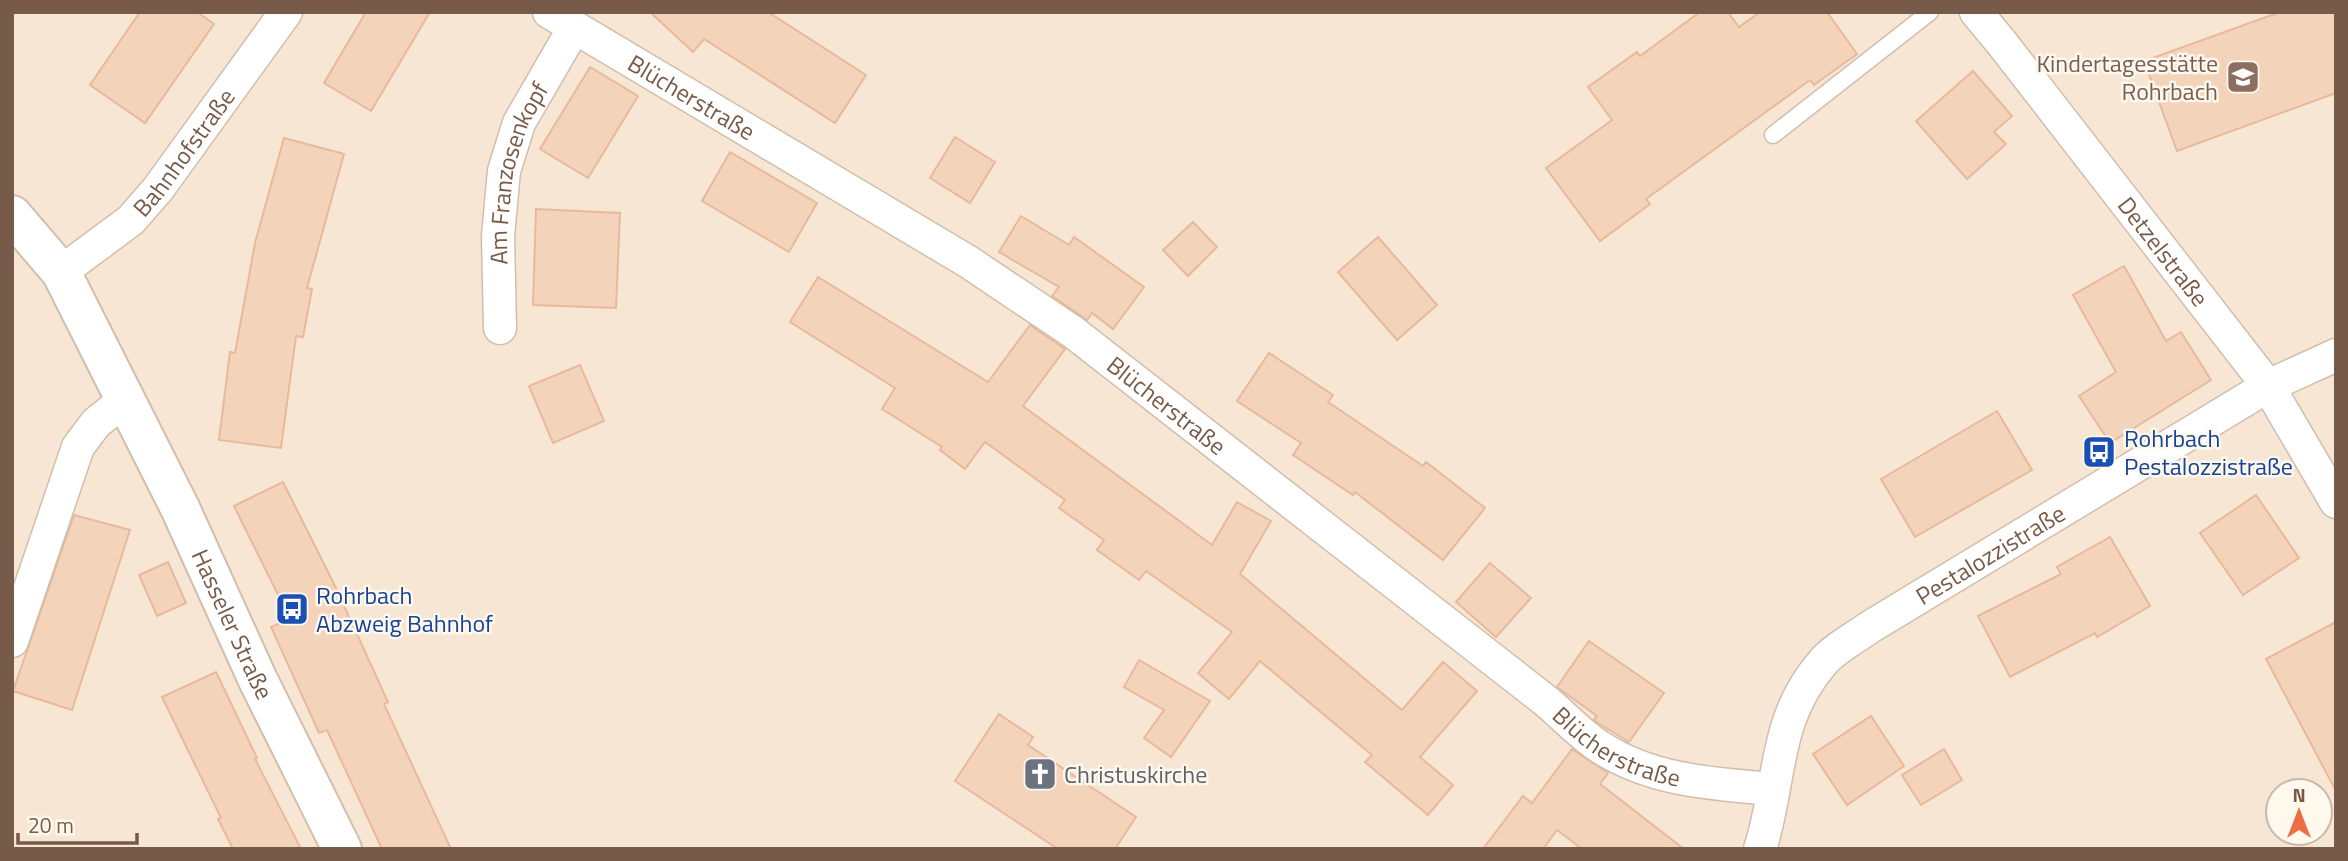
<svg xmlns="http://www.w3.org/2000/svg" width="2348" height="861" viewBox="0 0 2348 861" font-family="'Titillium Web',sans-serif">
  <rect width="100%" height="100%" fill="#fdf4e5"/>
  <path fill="#f6e6d3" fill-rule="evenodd" d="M12,12H2336V849H12ZM2278,791H2320V833H2278Z"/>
  <g fill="#f4d3bb" stroke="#e8b99b" stroke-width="2">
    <polygon points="140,12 197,12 214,24 145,123 90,85"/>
    <polygon points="366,12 430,12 371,111 324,83"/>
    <polygon points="650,12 768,12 866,75 835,123 704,39 693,52"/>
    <polygon points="1700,12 1728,12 1739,27 1760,12 1827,12 1857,54 1814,85 1810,80 1646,199 1650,204 1600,241 1546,168 1612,120 1588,87 1637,52 1640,56"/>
    <polygon points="2280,12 2336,12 2336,93 2177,151 2144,61"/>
    <polygon points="590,67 638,96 588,178 540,149"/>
    <polygon points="1973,71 2012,116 1994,132 2006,144 1967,179 1916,121"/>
    <polygon points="955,137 995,162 970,203 930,178"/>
    <polygon points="284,138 344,154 307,288 312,289 303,337 296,336 281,448 219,440 230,352 235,353 255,243"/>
    <polygon points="730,152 817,203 789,252 702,201"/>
    <polygon points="536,209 620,213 616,308 533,305"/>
    <polygon points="1021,216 1069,245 1074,237 1144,287 1113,329 1092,313 1087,320 1052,296 1059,287 999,252"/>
    <polygon points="1193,222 1217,247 1188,276 1163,250"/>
    <polygon points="1378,237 1437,305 1397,340 1338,272"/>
    <polygon points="2124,266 2166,341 2181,332 2211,380 2110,443 2079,396 2116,372 2073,295"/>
    <polygon points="818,277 988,382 1030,325 1065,349 1023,406 1212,545 1237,502 1271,521 1240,574 1402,710 1443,662 1477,691 1420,757 1453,785 1428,815 1365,762 1372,755 1260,661 1229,699 1198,673 1232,632 1146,571 1139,580 1097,550 1104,540 1059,508 1065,500 985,442 965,469 940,450 942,447 882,409 895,388 790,322"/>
    <polygon points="1269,353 1333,395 1328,402 1423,466 1426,462 1485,508 1443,560 1355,492 1353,495 1293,455 1301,443 1237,401"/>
    <polygon points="580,365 604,421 553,443 529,386"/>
    <polygon points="1997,411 2032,470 1915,537 1881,479"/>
    <polygon points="283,482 335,586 388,702 384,704 451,849 382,849 327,730 319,733 271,627 290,619 234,506"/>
    <polygon points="2256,495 2299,558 2243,595 2200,533"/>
    <polygon points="74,515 130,530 72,710 13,691"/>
    <polygon points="2110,537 2150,606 2097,637 2095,633 2010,677 1978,616 2061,574 2057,567"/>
    <polygon points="168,562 186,603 157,616 139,575"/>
    <polygon points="1490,563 1531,598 1496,637 1456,602"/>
    <polygon points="2336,622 2336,791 2266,659"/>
    <polygon points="1589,641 1664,693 1629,742 1598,723 1594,720 1597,716 1557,687"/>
    <polygon points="1139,660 1210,701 1171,757 1144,738 1164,710 1124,687"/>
    <polygon points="216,672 257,758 255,759 301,849 233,849 218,819 221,818 162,697"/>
    <polygon points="999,714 1033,737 1028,745 1136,817 1115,849 1058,849 955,781"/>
    <polygon points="1871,716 1904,766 1847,805 1813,754"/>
    <polygon points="1572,749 1608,773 1600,784 1684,849 1582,849 1557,830 1543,849 1483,849 1523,796 1532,803"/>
    <polygon points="1944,749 1962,780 1921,805 1902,775"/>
  </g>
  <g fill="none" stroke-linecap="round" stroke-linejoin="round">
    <defs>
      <polyline id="service" points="1773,135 1930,12"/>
      <g id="minor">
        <path id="s1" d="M549,12L967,261L1073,332L1546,701C1564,716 1581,735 1600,747C1652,781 1714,784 1773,789"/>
        <path id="s2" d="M1976,12L2001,42L2268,386L2336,502"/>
        <path id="s3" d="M61,272L131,220L158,189L286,12"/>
        <path id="s4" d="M500,328L498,236L504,171L519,123L574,28"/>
        <polyline points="12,641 78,447 96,423 126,399"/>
        <path id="s5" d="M1760,849C1782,781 1772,721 1823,662C1835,648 1855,638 1870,627L2268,386L2336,355"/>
      </g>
      <g id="tertiary">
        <path id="s6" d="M12,215L61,272L180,508L257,678L342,849"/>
      </g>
    </defs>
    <use href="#service" stroke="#d2bead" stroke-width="19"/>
    <use href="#minor" stroke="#d2bead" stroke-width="35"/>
    <use href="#tertiary" stroke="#d2bead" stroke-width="42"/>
    <use href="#service" stroke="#fff" stroke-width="16"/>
    <use href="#minor" stroke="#fff" stroke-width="32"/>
    <use href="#tertiary" stroke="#fff" stroke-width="38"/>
  </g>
  <defs>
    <symbol id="school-square" viewBox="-11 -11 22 22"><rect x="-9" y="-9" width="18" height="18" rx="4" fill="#8d6e63" stroke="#fff8ed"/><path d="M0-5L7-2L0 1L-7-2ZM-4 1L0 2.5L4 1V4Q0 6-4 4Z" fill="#fff"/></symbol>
    <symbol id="bus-square" viewBox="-11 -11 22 22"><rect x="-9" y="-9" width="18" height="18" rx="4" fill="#1a4fb4" stroke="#fff8ed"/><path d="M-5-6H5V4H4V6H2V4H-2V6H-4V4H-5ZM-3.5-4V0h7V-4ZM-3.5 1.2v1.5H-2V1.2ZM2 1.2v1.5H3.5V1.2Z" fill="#fff"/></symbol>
    <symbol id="church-square" viewBox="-11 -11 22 22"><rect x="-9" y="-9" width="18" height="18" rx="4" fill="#6b7280" stroke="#fff8ed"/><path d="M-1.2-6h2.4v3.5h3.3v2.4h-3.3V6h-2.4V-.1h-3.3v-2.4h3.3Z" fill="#fff"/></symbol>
  </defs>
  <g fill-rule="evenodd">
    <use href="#school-square" x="2224" y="58" width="38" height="38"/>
    <use href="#bus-square" x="2080" y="433" width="38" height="38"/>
    <use href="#bus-square" x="273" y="590" width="38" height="38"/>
    <use href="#church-square" x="1021" y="755" width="38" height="38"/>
  </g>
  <g text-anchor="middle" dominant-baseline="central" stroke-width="5" stroke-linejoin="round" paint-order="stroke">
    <g font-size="24" fill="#785e54" stroke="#fff8ed" text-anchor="end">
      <text x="2218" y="63">Kindertagesstätte<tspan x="2218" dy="28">Rohrbach</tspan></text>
    </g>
    <g font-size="24" fill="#785a48" stroke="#fff8ed">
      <text stroke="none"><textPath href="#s1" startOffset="166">Blücherstraße</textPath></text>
      <text stroke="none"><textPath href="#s3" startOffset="173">Bahnhofstraße</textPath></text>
      <text stroke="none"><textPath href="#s4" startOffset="158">Am Franzosenkopf</textPath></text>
      <text stroke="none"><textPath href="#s2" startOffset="304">Detzelstraße</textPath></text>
      <text stroke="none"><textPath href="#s1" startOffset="733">Blücherstraße</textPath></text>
      <text stroke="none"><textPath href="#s5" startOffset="399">Pestalozzistraße</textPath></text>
      <text stroke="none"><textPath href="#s6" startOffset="467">Hasseler Straße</textPath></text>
      <text stroke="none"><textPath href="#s1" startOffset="1300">Blücherstraße</textPath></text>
    </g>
    <g font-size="24" fill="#164399" stroke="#fff8ed" text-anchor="start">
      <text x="2124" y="438">Rohrbach<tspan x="2124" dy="28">Pestalozzistraße</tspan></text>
      <text x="316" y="595">Rohrbach<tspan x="316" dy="28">Abzweig Bahnhof</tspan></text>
    </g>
    <g font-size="24" fill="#5b616d" stroke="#fff8ed" text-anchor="start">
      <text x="1064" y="774">Christuskirche</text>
    </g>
  </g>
  <rect width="2348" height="861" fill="none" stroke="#785a48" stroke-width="28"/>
  <g transform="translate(2299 812)"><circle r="33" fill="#fff8ed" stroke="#c9b9ab" stroke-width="2"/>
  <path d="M0-5L12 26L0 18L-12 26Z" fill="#ed6d44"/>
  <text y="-10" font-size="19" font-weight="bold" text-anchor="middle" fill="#785a48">N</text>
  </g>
  <path d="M18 833v10h119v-10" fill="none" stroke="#785a48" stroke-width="3.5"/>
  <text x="28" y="833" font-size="21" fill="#785a48" stroke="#fff8ed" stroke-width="5" paint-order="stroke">20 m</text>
</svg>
